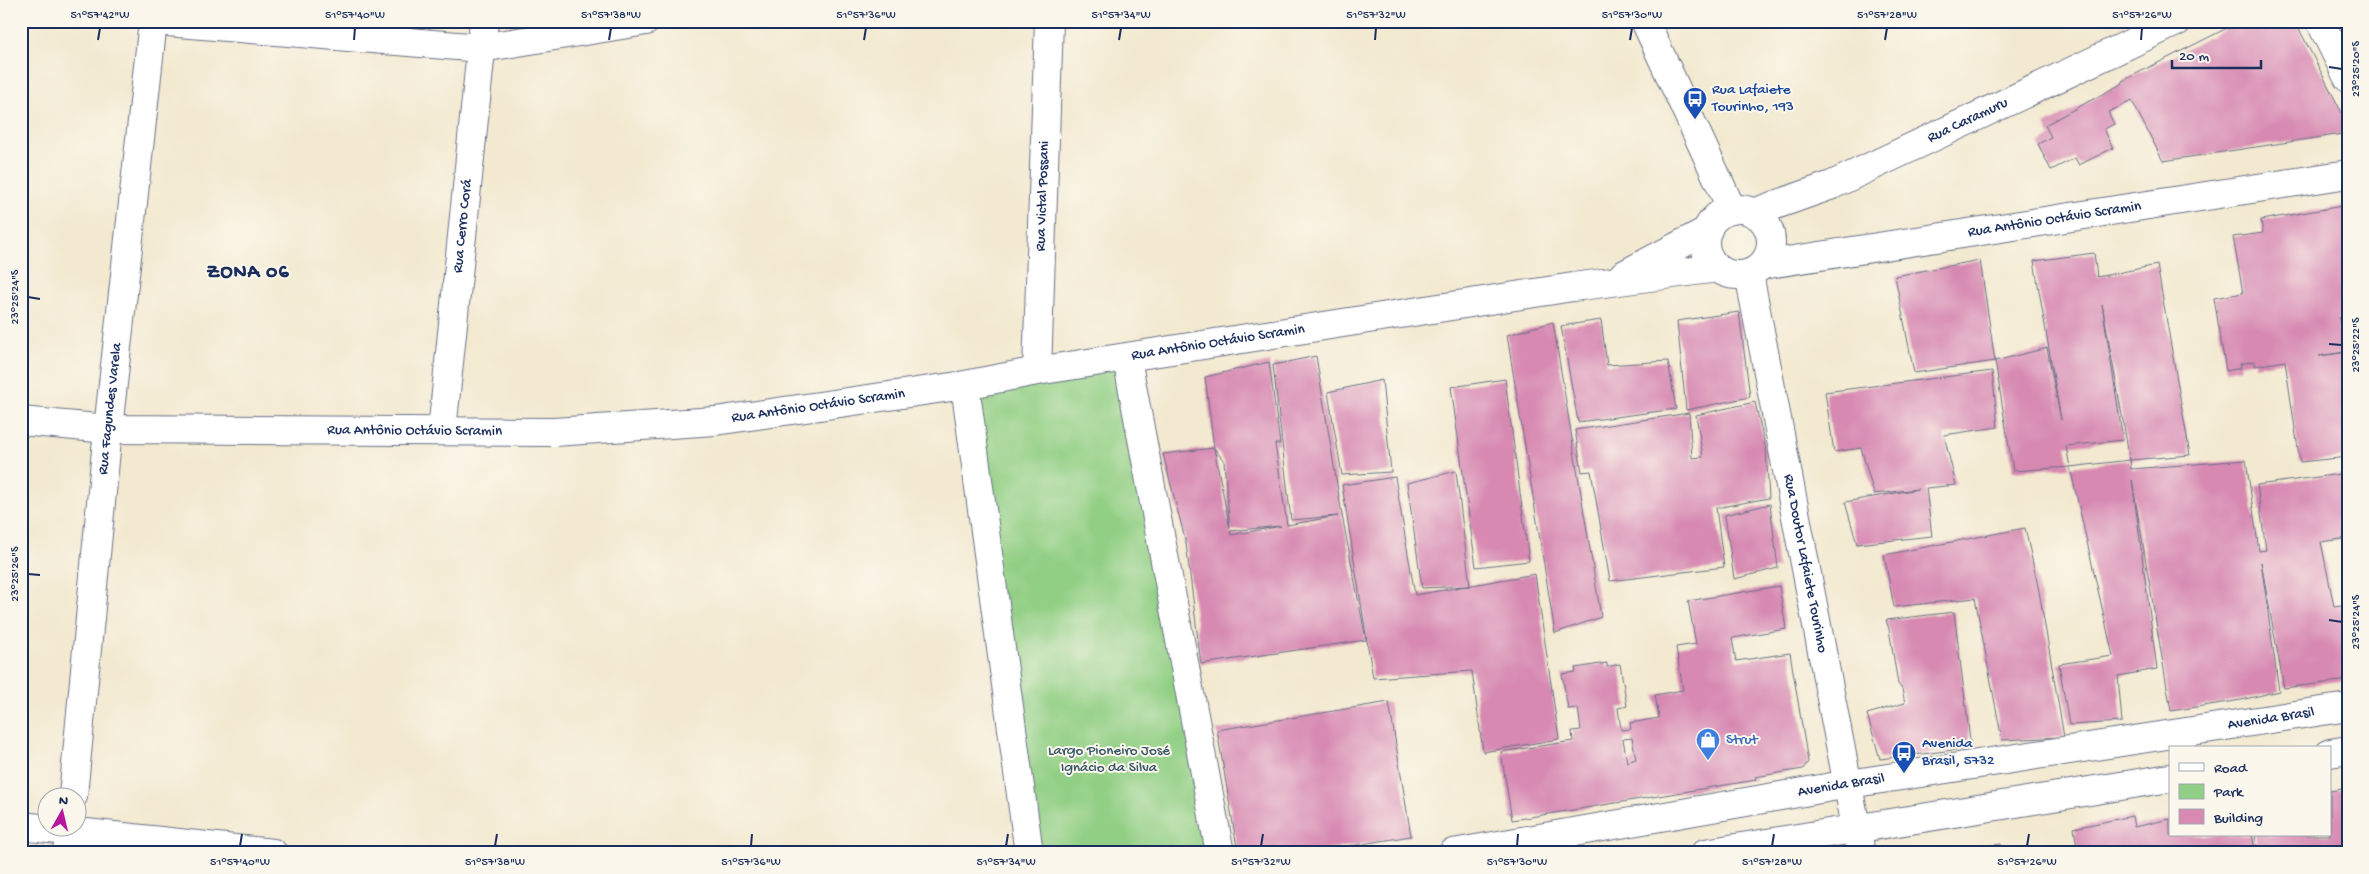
<svg xmlns="http://www.w3.org/2000/svg" width="2369" height="874" viewBox="0 0 2369 874" font-family="'Gochi Hand',sans-serif">
  <rect width="100%" height="100%" fill="#fbf7ec"/>
  <filter id="ink" filterUnits="userSpaceOnUse"><feTurbulence type="fractalNoise" baseFrequency=".02" numOctaves="2"/><feDisplacementMap in="SourceGraphic" scale="10" xChannelSelector="R" yChannelSelector="G"/><feConvolveMatrix kernelMatrix="1 2 1 2 8 2 1 2 1" color-interpolation-filters="sRGB"/></filter>
  <filter id="wash" filterUnits="userSpaceOnUse"><feTurbulence type="fractalNoise" baseFrequency=".0096" numOctaves="4" result="noise"/><feDisplacementMap in="SourceGraphic" scale="20" xChannelSelector="R" yChannelSelector="G"/><feGaussianBlur stdDeviation="1.12" result="paint"/><feColorMatrix in="noise" values="0 0 0 0 0 0 0 0 0 0 0 0 0 0 0 0 0 1.4 0 .05"/><feComposite in="paint" operator="in"/></filter>
  <g filter="url(#wash)">
    <rect width="100%" height="100%" fill="#f3e9d0"/>
    <polygon fill="#91cf84" stroke="#567f71" points="1127,359 1220,853 1029,853 965,385"/>
    <g id="blocks">
      <g fill="#d789b2" fill-rule="evenodd">
        <polygon points="2241,21 2295,21 2347,123 2342,134 2163,161 2132,101 2108,112 2114,124 2104,129 2113,148 2079,165 2075,158 2051,170 2038,144 2051,137 2045,125 2123,83 2122,81"/>
        <polygon points="2348,205 2348,317 2339,318 2345,352 2319,356 2348,352 2348,457 2300,462 2285,361 2255,366 2255,361 2240,364 2241,368 2226,371 2214,298 2243,293 2233,237 2263,233 2261,220"/>
        <path d="M2094,253L2097,277L2157,265L2190,455L2130,460L2131,469L2246,460L2259,551L2266,550L2257,485L2348,473V538L2321,542L2334,606L2348,604V680L2284,688L2261,562L2279,691L2241,700L2171,711L2132,480L2157,669L2118,676L2122,722L2069,725L2059,664L2113,656L2070,467L2013,471L1995,361L2047,348L2061,420L2034,261ZM2102,304L2130,460L2070,467L2066,446L2123,440Z"/>
        <polygon points="1980,260 1995,361 1914,373 1895,276"/>
        <polygon points="1739,312 1750,397 1686,410 1677,321"/>
        <polygon points="1601,320 1607,365 1668,361 1676,409 1578,422 1561,326"/>
        <polygon points="1553,322 1601,617 1555,633 1507,335"/>
        <path d="M1316,356L1342,515L1366,640L1201,664L1186,543L1163,454L1214,448L1230,529L1224,461L1214,448L1205,377L1269,362L1280,444H1275L1287,525L1338,516L1291,520L1273,365ZM1281,526L1231,535L1230,531Z"/>
        <polygon points="1992,371 1998,427 1944,435 1956,485 1926,488 1932,536 1857,544 1845,502 1918,489 1874,494 1861,448 1834,452 1825,392"/>
        <polygon points="1505,379 1529,561 1476,567 1451,387"/>
        <polygon points="1382,380 1391,472 1342,475 1328,392"/>
        <polygon points="1755,402 1766,450 1769,498 1716,508 1724,567 1610,581 1591,471 1582,472 1575,430 1689,413 1692,458 1703,457 1696,415"/>
        <polygon points="1456,471 1470,586 1422,588 1407,483"/>
        <polygon points="1395,477 1415,595 1535,574 1559,739 1483,752 1472,671 1373,678 1342,485"/>
        <polygon points="1770,504 1778,568 1734,579 1725,515"/>
        <polygon points="2025,528 2039,591 2064,737 2002,740 1975,598 1894,607 1884,555"/>
        <path d="M1779,586L1786,629L1732,638L1736,661L1790,653L1808,762L1803,769L1755,777L1756,780L1512,820L1501,752L1573,741L1572,731L1581,730L1578,708L1568,709L1562,674L1576,672L1575,668L1607,663V667L1620,664L1627,706L1618,708L1621,730L1631,729L1630,723L1659,718L1655,695L1683,690L1676,647L1696,644L1688,601ZM1632,738L1636,759L1627,762L1623,739Z"/>
        <polygon points="1954,612 1971,748 1880,759 1867,714 1905,703 1902,689 1898,684 1889,629 1886,620"/>
        <polygon points="1389,702 1411,836 1307,853 1238,853 1217,730"/>
        <polygon points="2348,788 2348,850 2316,853 2258,853 2255,835 2330,835 2330,791"/>
        <polygon points="2132,816 2134,827 2170,819 2170,835 2252,835 2256,853 2078,853 2074,828"/>
        <polygon points="2001,844 2002,853 1944,853 1951,850"/>
      </g>
    </g>
  </g>
  <g filter="url(#ink)">
    <use href="#blocks" fill-opacity="0" stroke="#677086" stroke-width="1"/>
    <g fill="none" stroke-linecap="round" stroke-linejoin="round">
      <defs>
        <g id="minor">
          <polyline points="2320,21 2348,78"/>
          <path id="s1" d="M1753,213L1832,185L2178,21"/>
          <path id="s2" d="M1762,265L2348,174"/>
          <polyline points="1623,275 1708,230"/>
          <polyline points="1127,359 1220,853"/>
          <path id="s3" d="M1037,371L1049,21"/>
          <polyline points="965,385 1029,853"/>
          <path id="s4" d="M21,421L108,429L554,432L715,421L965,385L1037,371L1573,287L1718,268"/>
          <path id="s5" d="M442,431L484,21"/>
          <path id="s6" d="M73,796L108,429L153,21"/>
          <polyline points="67,853 70,826"/>
        </g>
        <g id="tertiary">
          <polyline points="155,21 481,48 646,21"/>
          <polyline points="1645,21 1732,210"/>
          <circle cx="1738" cy="242" r="33"/>
          <path id="s7" d="M1749,274L1861,853"/>
        </g>
        <g id="secondary">
          <polyline points="2330,753 2348,750"/>
          <polyline points="21,826 273,853"/>
          <path id="s8" d="M1453,853L1849,784L2348,707"/>
          <polyline points="1705,853 2170,778"/>
        </g>
      </defs>
      <use href="#minor" stroke="#677086" stroke-width="30"/>
      <use href="#tertiary" stroke="#677086" stroke-width="30"/>
      <use href="#secondary" stroke="#677086" stroke-width="30"/>
      <use href="#minor" stroke="#fff" stroke-width="28"/>
      <use href="#tertiary" stroke="#fff" stroke-width="28"/>
      <use href="#secondary" stroke="#fff" stroke-width="28"/>
    </g>
  </g>
  <path fill="none" stroke="#1b2f5e" stroke-width="2" d="M98,40L100,28M354,40L355,28M609,40L611,28M864,40L866,28M1119,40L1121,28M1375,40L1376,28M1630,40L1632,28M1885,40L1887,28M2141,40L2142,28M2329,67L2342,69M28,297L40,299M2329,344L2342,345M28,574L40,575M2329,620L2342,622M240,846L242,834M495,846L497,834M751,846L752,834M1006,846L1008,834M1261,846L1263,834M1517,846L1518,834M1772,846L1774,834M2027,846L2029,834"/>
  <defs>
    <symbol id="bus-pin" viewBox="-11 -11 22 30"><path d="M0 17L-7.5 6A9.5 9.5 0 1 1 7.5 6Z" fill="#1a4fb4" stroke="#fbf7ec"/><path d="M-5-6H5V4H4V6H2V4H-2V6H-4V4H-5ZM-3.5-4V0h7V-4ZM-3.5 1.2v1.5H-2V1.2ZM2 1.2v1.5H3.5V1.2Z" fill="#fff"/></symbol>
    <symbol id="shop-pin" viewBox="-11 -11 22 30"><path d="M0 17L-7.5 6A9.5 9.5 0 1 1 7.5 6Z" fill="#3f7fe0" stroke="#fbf7ec"/><path d="M-5-2.5h2.3a2.7 3.5 0 0 1 5.4 0H5L5.5 6h-11ZM-1.5-2.5h3a1.5 2.3 0 0 0-3 0Z" fill="#fff"/></symbol>
  </defs>
  <g fill-rule="evenodd">
    <use href="#bus-pin" x="1681" y="85" width="28" height="38"/>
    <use href="#shop-pin" x="1694" y="726" width="28" height="38"/>
    <use href="#bus-pin" x="1890" y="739" width="28" height="38"/>
  </g>
  <g text-anchor="middle" dominant-baseline="central" stroke-width="4" stroke-linejoin="round" paint-order="stroke">
    <g font-size="15" fill="#164399" stroke="#fbf7ec" text-anchor="start">
      <text x="1712" y="90">Rua Lafaiete<tspan x="1712" dy="17">Tourinho, 193</tspan></text>
      <text x="1922" y="744">Avenida<tspan x="1922" dy="17">Brasil, 5732</tspan></text>
    </g>
    <g font-size="15" fill="#1b2f5e" stroke="#fbf7ec">
      <text stroke="none"><textPath href="#s1" startOffset="234">Rua Caramuru</textPath></text>
      <text stroke="none"><textPath href="#s3" startOffset="175">Rua Victal Possani</textPath></text>
      <text stroke="none"><textPath href="#s2" startOffset="296">Rua Antônio Octávio Scramin</textPath></text>
      <text stroke="none"><textPath href="#s5" startOffset="206">Rua Cerro Corá</textPath></text>
      <text stroke="none"><textPath href="#s4" startOffset="1204">Rua Antônio Octávio Scramin</textPath></text>
      <text stroke="none"><textPath href="#s4" startOffset="799">Rua Antônio Octávio Scramin</textPath></text>
      <text stroke="none"><textPath href="#s6" startOffset="389">Rua Fagundes Varela</textPath></text>
      <text stroke="none"><textPath href="#s4" startOffset="394">Rua Antônio Octávio Scramin</textPath></text>
      <text stroke="none"><textPath href="#s7" startOffset="295">Rua Doutor Lafaiete Tourinho</textPath></text>
      <text stroke="none"><textPath href="#s8" startOffset="829">Avenida Brasil</textPath></text>
      <text stroke="none"><textPath href="#s8" startOffset="394">Avenida Brasil</textPath></text>
    </g>
    <g font-size="15" fill="#366cbe" stroke="#fbf7ec" text-anchor="start">
      <text x="1726" y="740">Strut</text>
    </g>
    <g font-size="15" fill="#385768" stroke="#fbf7ec">
      <text x="1109" y="751">Largo Pioneiro José<tspan x="1109" dy="17">Ignácio da Silva</tspan></text>
    </g>
    <g font-size="20" font-weight="bold" letter-spacing="1" fill="#1b2f5e" stroke="#fbf7ec">
      <text x="248" y="273">ZONA 06</text>
    </g>
  </g>
  <rect width="2369" height="874" fill="none" stroke="#fbf7ec" stroke-width="55"/>
  <rect x="2169" y="746" width="162" height="90" fill="#fbf7ec" stroke="#a1a7b3"/>
  <rect x="2179" y="763" width="25" height="8" fill="#ffffff" stroke="#a1a7b3"/>
  <text x="2214" y="772" font-size="15" fill="#1b2f5e">Road</text>
  <rect x="2179" y="784" width="25" height="15" fill="#91cf84" stroke="#a1a7b3"/>
  <text x="2214" y="796" font-size="15" fill="#1b2f5e">Park</text>
  <rect x="2179" y="809" width="25" height="15" fill="#d789b2" stroke="#a1a7b3"/>
  <text x="2214" y="822" font-size="15" fill="#1b2f5e">Building</text>
  <g transform="translate(62 812) rotate(8)"><circle r="24" fill="#fbf7ec" stroke="#a1a7b3"/>
  <path d="M0-4L9 19L0 12L-9 19Z" fill="#b5179e"/>
  <text y="-8" font-size="14" font-weight="bold" text-anchor="middle" fill="#1b2f5e">N</text>
  </g>
  <path d="M2172 60v8h89v-8" fill="none" stroke="#1b2f5e" stroke-width="2.5"/>
  <text x="2179" y="60" font-size="15" fill="#1b2f5e" stroke="#fbf7ec" stroke-width="4" paint-order="stroke">20 m</text>
  <rect x="28" y="28" width="2314" height="818" fill="none" stroke="#1b2f5e" stroke-width="2"/>
  <g font-size="12" text-anchor="middle" fill="#1b2f5e">
    <text x="100" y="18">51°57'42"W</text>
    <text x="355" y="18">51°57'40"W</text>
    <text x="611" y="18">51°57'38"W</text>
    <text x="866" y="18">51°57'36"W</text>
    <text x="1121" y="18">51°57'34"W</text>
    <text x="1376" y="18">51°57'32"W</text>
    <text x="1632" y="18">51°57'30"W</text>
    <text x="1887" y="18">51°57'28"W</text>
    <text x="2142" y="18">51°57'26"W</text>
    <text transform="translate(2355 69) rotate(-90)" y="4">23°25'20"S</text>
    <text transform="translate(14 297) rotate(-90)" y="4">23°25'24"S</text>
    <text transform="translate(2355 345) rotate(-90)" y="4">23°25'22"S</text>
    <text transform="translate(14 574) rotate(-90)" y="4">23°25'26"S</text>
    <text transform="translate(2355 622) rotate(-90)" y="4">23°25'24"S</text>
    <text x="240" y="865">51°57'40"W</text>
    <text x="495" y="865">51°57'38"W</text>
    <text x="751" y="865">51°57'36"W</text>
    <text x="1006" y="865">51°57'34"W</text>
    <text x="1261" y="865">51°57'32"W</text>
    <text x="1517" y="865">51°57'30"W</text>
    <text x="1772" y="865">51°57'28"W</text>
    <text x="2027" y="865">51°57'26"W</text>
  </g>
</svg>
